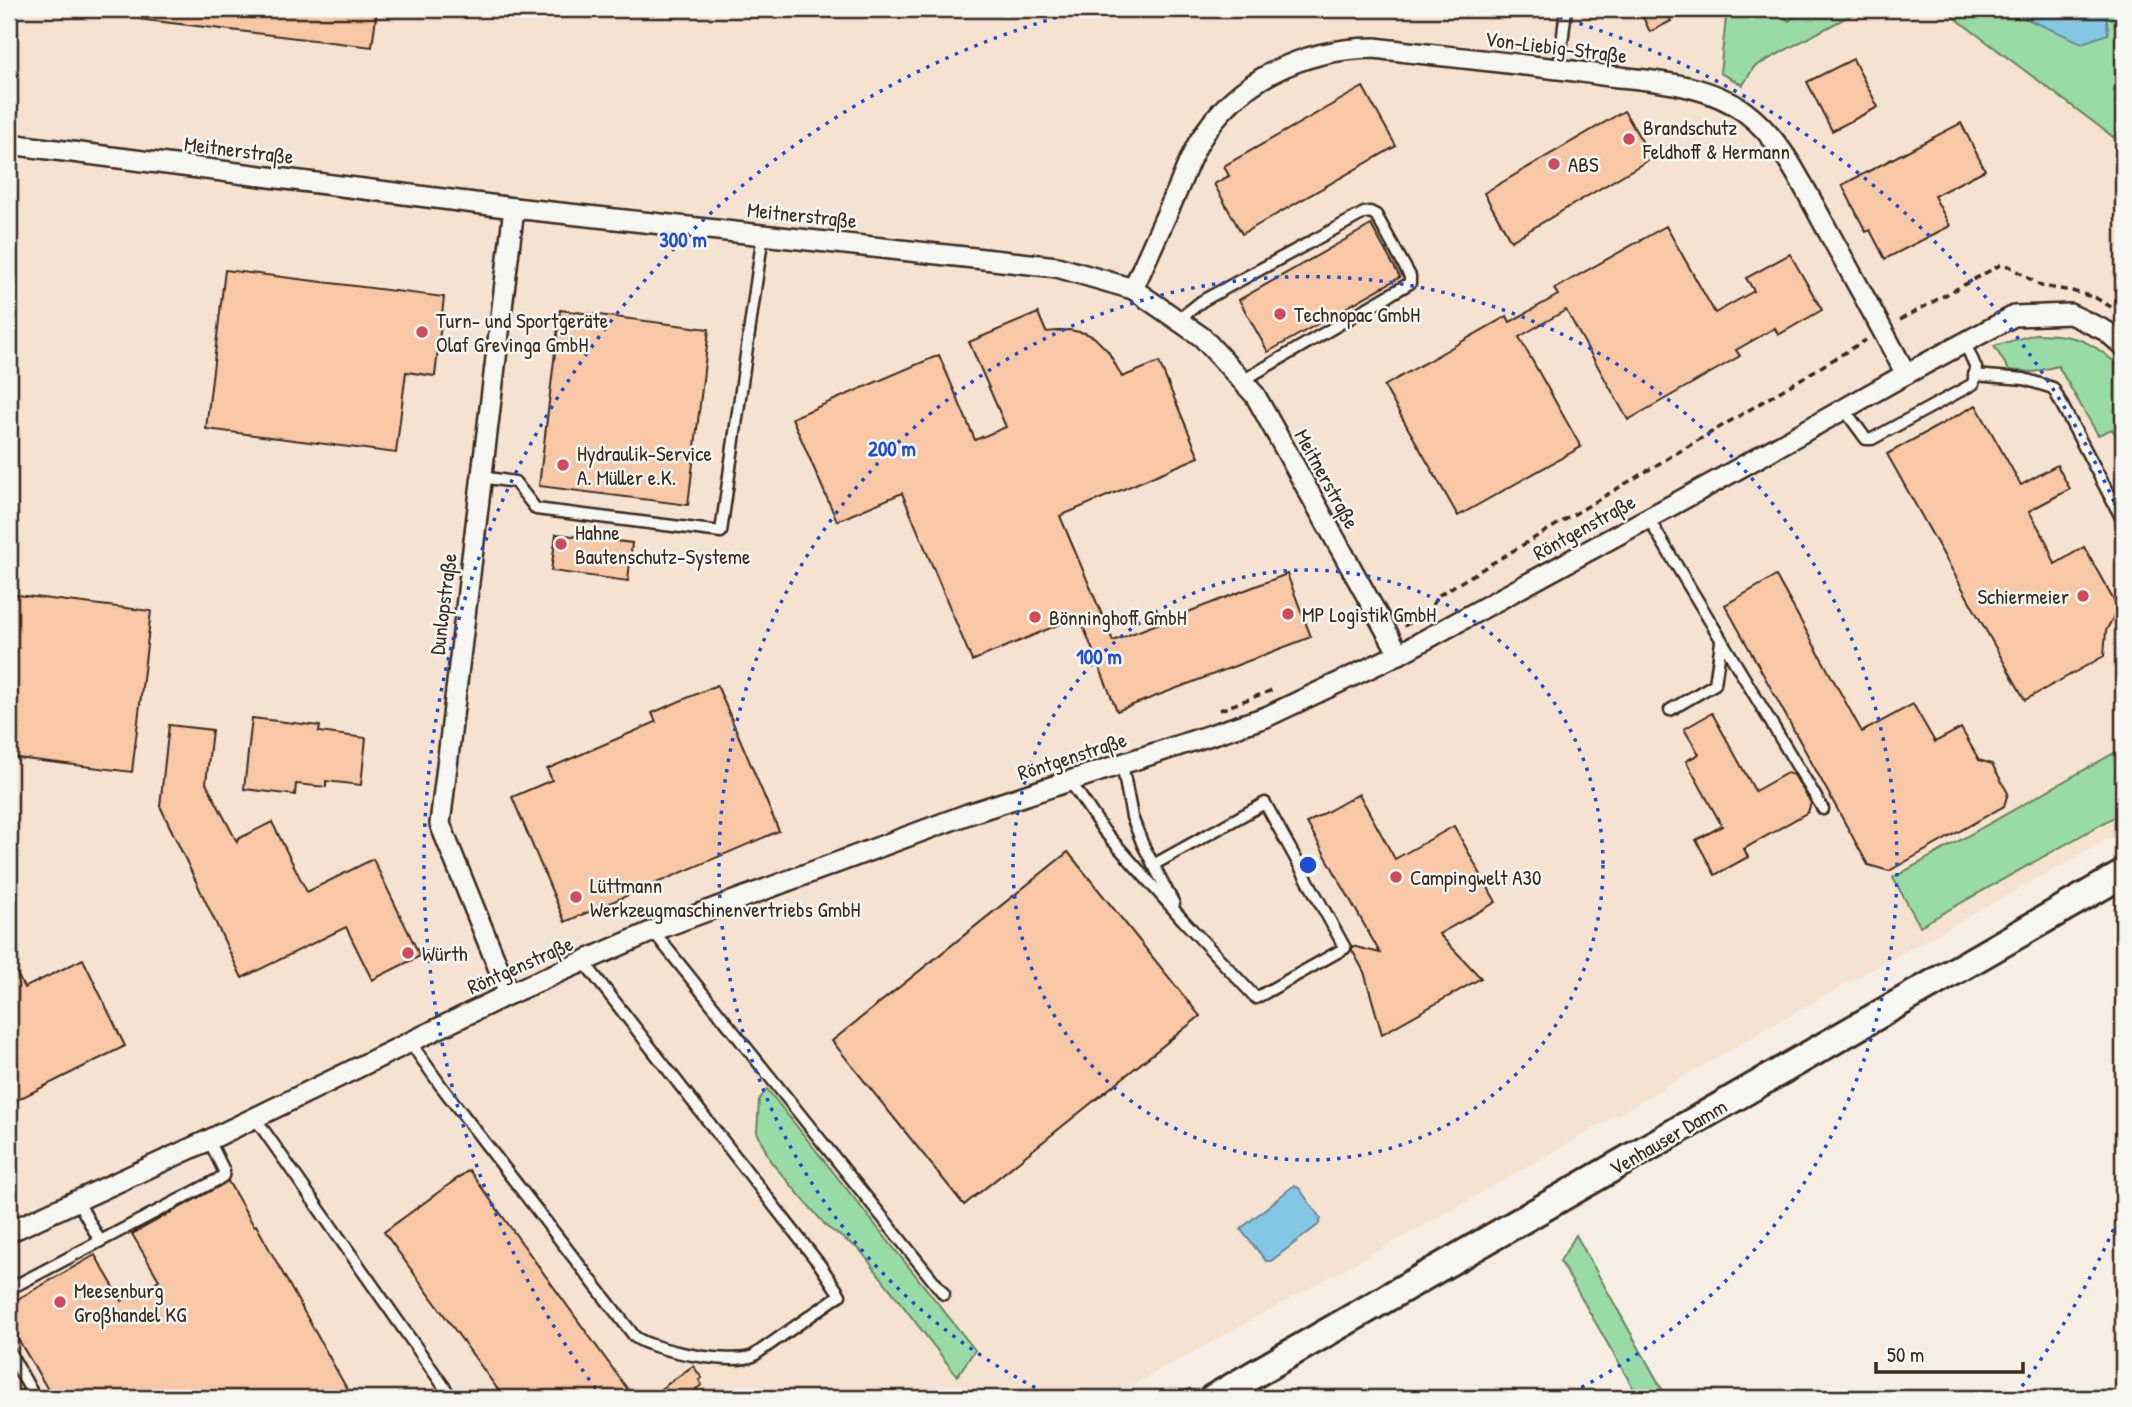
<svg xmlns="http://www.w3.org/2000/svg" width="2132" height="1407" viewBox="0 0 2132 1407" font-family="'Patrick Hand',sans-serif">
  <rect width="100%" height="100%" fill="#f6ede3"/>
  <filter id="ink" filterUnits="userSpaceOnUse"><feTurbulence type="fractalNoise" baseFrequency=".0143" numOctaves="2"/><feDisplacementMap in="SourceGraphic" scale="14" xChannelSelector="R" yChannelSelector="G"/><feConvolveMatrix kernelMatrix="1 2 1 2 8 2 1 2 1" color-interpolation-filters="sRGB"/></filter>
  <g filter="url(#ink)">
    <polygon fill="#f6e2d1" points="9,9 2123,9 2123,831 1806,1006 1455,1208 1109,1398 9,1398"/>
    <g fill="#99dba7" stroke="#6a8262" stroke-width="2">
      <polygon points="1727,9 1776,9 1775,11 1789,21 1801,9 1862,9 1754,67 1743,85 1720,73"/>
      <polygon points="1943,9 2010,9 2027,19 2108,34 2106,9 2123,9 2123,136 2116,139"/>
      <path d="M2035,334C2076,334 2093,341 2123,370V449L2112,429L2098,435L2058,366L2034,372L2009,370L1994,346Z"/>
      <polygon points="2123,748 2123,812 1920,926 1893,878"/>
      <polygon points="767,1089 975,1350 957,1376 860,1250 827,1227 771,1162 757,1132 759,1100"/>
      <polygon points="1576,1235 1667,1398 1639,1398 1560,1261"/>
    </g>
    <g fill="#84c7e5" stroke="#678895" stroke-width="2">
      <polygon points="2010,9 2106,9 2108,34 2082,43 2027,19"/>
      <polygon points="1293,1186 1299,1188 1321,1219 1318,1225 1271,1261 1266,1261 1241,1230 1243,1227"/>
    </g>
    <g fill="#f7c7a6" stroke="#3b2a1e" stroke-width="2">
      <polygon points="139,9 377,9 372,47 138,19"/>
      <polygon points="1639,9 1666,9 1671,21 1650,32"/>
      <polygon points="1853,59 1878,107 1832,131 1807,82"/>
      <polygon points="1363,87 1396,146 1242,234 1214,184 1229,176 1224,166"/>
      <polygon points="1624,111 1652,158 1511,241 1484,193"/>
      <polygon points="1961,123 1985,170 1934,196 1950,226 1885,259 1870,230 1866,232 1842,185"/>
      <polygon points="1371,225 1400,277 1268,352 1239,300"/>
      <polygon points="1666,226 1715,313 1754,291 1746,278 1790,254 1822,310 1778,335 1775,328 1736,350 1740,356 1628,420 1566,310 1519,337 1581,447 1458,516 1384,386 1507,316 1510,322 1558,295 1554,289"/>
      <polygon points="225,270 444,297 435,376 406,372 396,453 206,429"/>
      <polygon points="560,310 709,329 688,505 539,486"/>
      <polygon points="1038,313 1046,332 1069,330 1085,333 1094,337 1108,351 1122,377 1159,362 1199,457 1060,516 1113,641 1287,574 1311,637 1117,711 1079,616 972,661 902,493 837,521 792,418 939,355 975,440 1006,427 969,342"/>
      <polygon points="1976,405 2021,485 2057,465 2070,489 2029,511 2046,541 2055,564 2084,547 2118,608 2106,631 2104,656 2025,700 1887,454"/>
      <polygon points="556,534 632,543 628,581 551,571"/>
      <polygon points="1776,576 1862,732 1913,704 1935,742 1961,728 1979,760 1992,764 2008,793 2004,806 1889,871 1868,865 1725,605"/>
      <polygon points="9,594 151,611 132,772 9,757"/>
      <polygon points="717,685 779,831 565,922 512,797 552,780 547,769 656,722 652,713"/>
      <polygon points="1712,713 1755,791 1787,773 1794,775 1811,803 1808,812 1744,849 1748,857 1715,875 1696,840 1722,826 1686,761 1699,754 1684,729"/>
      <polygon points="252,718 320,726 319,732 366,738 361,785 326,781 326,787 296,784 295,795 244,789"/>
      <polygon points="169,725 212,730 206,783 237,842 238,839 272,822 307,892 373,859 420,956 372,980 346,927 242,978 160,806"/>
      <polygon points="1359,794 1395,859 1454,826 1496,902 1439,934 1481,978 1382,1034 1364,972 1352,950 1352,946 1380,953 1307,823"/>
      <polygon points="1068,852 1200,1016 964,1205 832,1041"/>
      <polygon points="9,957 24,988 83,959 125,1046 9,1104"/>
      <polygon points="469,1170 634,1398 504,1398 384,1232"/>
      <polygon points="228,1181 254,1226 256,1225 352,1398 53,1398 9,1324 9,1304 95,1255 122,1301 159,1280 132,1234"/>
      <polygon points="693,1366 702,1378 699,1380 702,1385 696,1389 703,1398 648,1398"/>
    </g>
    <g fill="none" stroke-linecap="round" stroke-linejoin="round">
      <defs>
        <g id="lane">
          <polyline points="1559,69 1566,9"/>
          <polyline points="1178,320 1202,301 1364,213 1370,212 1376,215 1410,276 1410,283 1242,381"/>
          <polyline points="1974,375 2024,379 2053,388 2123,521"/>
          <polyline points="1844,409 1866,439 1872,439 1973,384 1976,368 1965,343"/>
          <polyline points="481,477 515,482 536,509 721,532 763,234"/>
          <polyline points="1648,518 1823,809"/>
          <polyline points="1670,710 1715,684 1721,642"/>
          <polyline points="1122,764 1132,817 1143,845 1174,904"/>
          <polyline points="1070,781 1104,831 1183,920 1256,998 1345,948 1265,803 1153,865"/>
          <polyline points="653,931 944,1294"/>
          <path d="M410,1042L441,1086L635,1337C654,1351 732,1365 753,1356L840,1295L820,1265L584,962"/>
          <polyline points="255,1118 452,1398"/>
          <polyline points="77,1200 100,1241"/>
          <polyline points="9,1289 217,1180 223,1176 224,1171 209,1140"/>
          <polyline points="9,1351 35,1398"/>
        </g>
        <g id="street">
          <polyline points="9,144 514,208 1057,267 1133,289 1202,337 1255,395 1399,654"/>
          <path d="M1133,289C1148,256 1162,224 1177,191C1184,175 1190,157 1199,142C1236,79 1303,49 1374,48C1450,57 1526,64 1602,75C1649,81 1705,82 1745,112C1784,141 1806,192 1829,233C1855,280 1881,327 1906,374"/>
          <polyline points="509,994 440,824 514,208"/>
          <polyline points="9,1232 209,1140 509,994 653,931 968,814 1266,717 1399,654 1720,479 1906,374 2014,316 2070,314 2106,331 2123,346"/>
        </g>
        <polyline id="secondary" points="1213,1398 2123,874"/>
      </defs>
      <use href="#lane" stroke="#3b2a1e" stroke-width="15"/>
      <use href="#street" stroke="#3b2a1e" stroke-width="24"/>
      <use href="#secondary" stroke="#3b2a1e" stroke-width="32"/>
      <g stroke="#3b2a1e" stroke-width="3.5" stroke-dasharray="7 5" stroke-linecap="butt">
        <polyline points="2115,89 2123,113"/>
        <polyline points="1900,320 2000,265 2009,266 2041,286 2072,291 2096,298 2123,314"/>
        <polyline points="1404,626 1425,615 1439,595 1866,340"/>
        <polyline points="1220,710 1275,689"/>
        <polyline points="1175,1398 1191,1389"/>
      </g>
      <use href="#lane" stroke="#f6f6f2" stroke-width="10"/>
      <use href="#street" stroke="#f6f6f2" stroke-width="19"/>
      <use href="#secondary" stroke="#f6f6f2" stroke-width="26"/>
    </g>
  </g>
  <g fill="none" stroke="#1d4ed8" stroke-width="3.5" stroke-dasharray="3.5 7">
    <circle cx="1308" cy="865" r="295"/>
    <path d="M1054 1397A589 589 0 1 1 1562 1397"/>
    <path d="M2122 1210A884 884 0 0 1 2014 1397M602 1397A884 884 0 0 1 1087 9M1529 9A884 884 0 0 1 2122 520"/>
  </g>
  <g fill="#d1495b" stroke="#f6f6f2" stroke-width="2.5">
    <circle cx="1629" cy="139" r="7"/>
    <circle cx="1554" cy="164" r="7"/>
    <circle cx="1280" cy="314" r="7"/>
    <circle cx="422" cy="332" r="7"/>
    <circle cx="563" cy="465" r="7"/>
    <circle cx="561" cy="544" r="7"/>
    <circle cx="2083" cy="596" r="7"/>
    <circle cx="1288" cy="614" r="7"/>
    <circle cx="1035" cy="617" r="7"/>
    <circle cx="1396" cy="877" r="7"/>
    <circle cx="576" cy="897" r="7"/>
    <circle cx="408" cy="953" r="7"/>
    <circle cx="60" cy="1302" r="7"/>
  </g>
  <g text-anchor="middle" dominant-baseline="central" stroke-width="5" stroke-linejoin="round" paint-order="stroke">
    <g font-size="21" fill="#3b2a1e" stroke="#f6f6f2">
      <text transform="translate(1556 47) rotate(7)">Von-Liebig-Straße</text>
      <text transform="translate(239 150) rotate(7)">Meitnerstraße</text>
      <text transform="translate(802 215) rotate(6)">Meitnerstraße</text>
      <text transform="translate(1327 479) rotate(61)">Meitnerstraße</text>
      <text transform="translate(1584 527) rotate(-29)">Röntgenstraße</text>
      <text transform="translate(443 604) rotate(-83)">Dunlopstraße</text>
      <text transform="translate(1072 756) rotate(-18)">Röntgenstraße</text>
      <text transform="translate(520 965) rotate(-24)">Röntgenstraße</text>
      <text transform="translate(1668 1137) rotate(-30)">Venhauser Damm</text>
    </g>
    <g font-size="21" fill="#3b2a1e" stroke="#f6f6f2" text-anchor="start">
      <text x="1643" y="127">Brandschutz<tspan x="1643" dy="24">Feldhoff &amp; Hermann</tspan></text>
      <text x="1568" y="164">ABS</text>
      <text x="1294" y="314">Technopac GmbH</text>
      <text x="436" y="320">Turn- und Sportgeräte<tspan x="436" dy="24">Olaf Grevinga GmbH</tspan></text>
      <text x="577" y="453">Hydraulik-Service<tspan x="577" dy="24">A. Müller e.K.</tspan></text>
      <text x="575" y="532">Hahne<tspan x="575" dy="24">Bautenschutz-Systeme</tspan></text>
      <text x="2069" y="596" text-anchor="end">Schiermeier</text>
      <text x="1302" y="614">MP Logistik GmbH</text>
      <text x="1049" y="617">Bönninghoff GmbH</text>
      <text x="1410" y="877">Campingwelt A30</text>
      <text x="590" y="885">Lüttmann<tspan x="590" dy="24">Werkzeugmaschinenvertriebs GmbH</tspan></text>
      <text x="422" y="953">Würth</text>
      <text x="74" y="1290">Meesenburg<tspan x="74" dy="24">Großhandel KG</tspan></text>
    </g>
  </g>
  <circle cx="1308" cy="865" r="10" fill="#1d4ed8" stroke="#f6f6f2" stroke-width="3.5"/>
  <g font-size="21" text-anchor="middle" font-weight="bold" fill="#1d4ed8" stroke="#f6f6f2" stroke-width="5" stroke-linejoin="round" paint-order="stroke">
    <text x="683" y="247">300 m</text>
    <text x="892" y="456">200 m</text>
    <text x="1099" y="664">100 m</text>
  </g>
  <rect width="2132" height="1407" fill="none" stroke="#f6f6f2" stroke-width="35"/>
  <rect x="18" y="18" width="2097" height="1372" fill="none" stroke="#3b2a1e" stroke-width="2.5" filter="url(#ink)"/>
  <path d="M1876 1362v10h147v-10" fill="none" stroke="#3b2a1e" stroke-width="3.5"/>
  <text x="1887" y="1362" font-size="21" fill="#3b2a1e" stroke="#f6f6f2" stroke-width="5" paint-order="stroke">50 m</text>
</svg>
